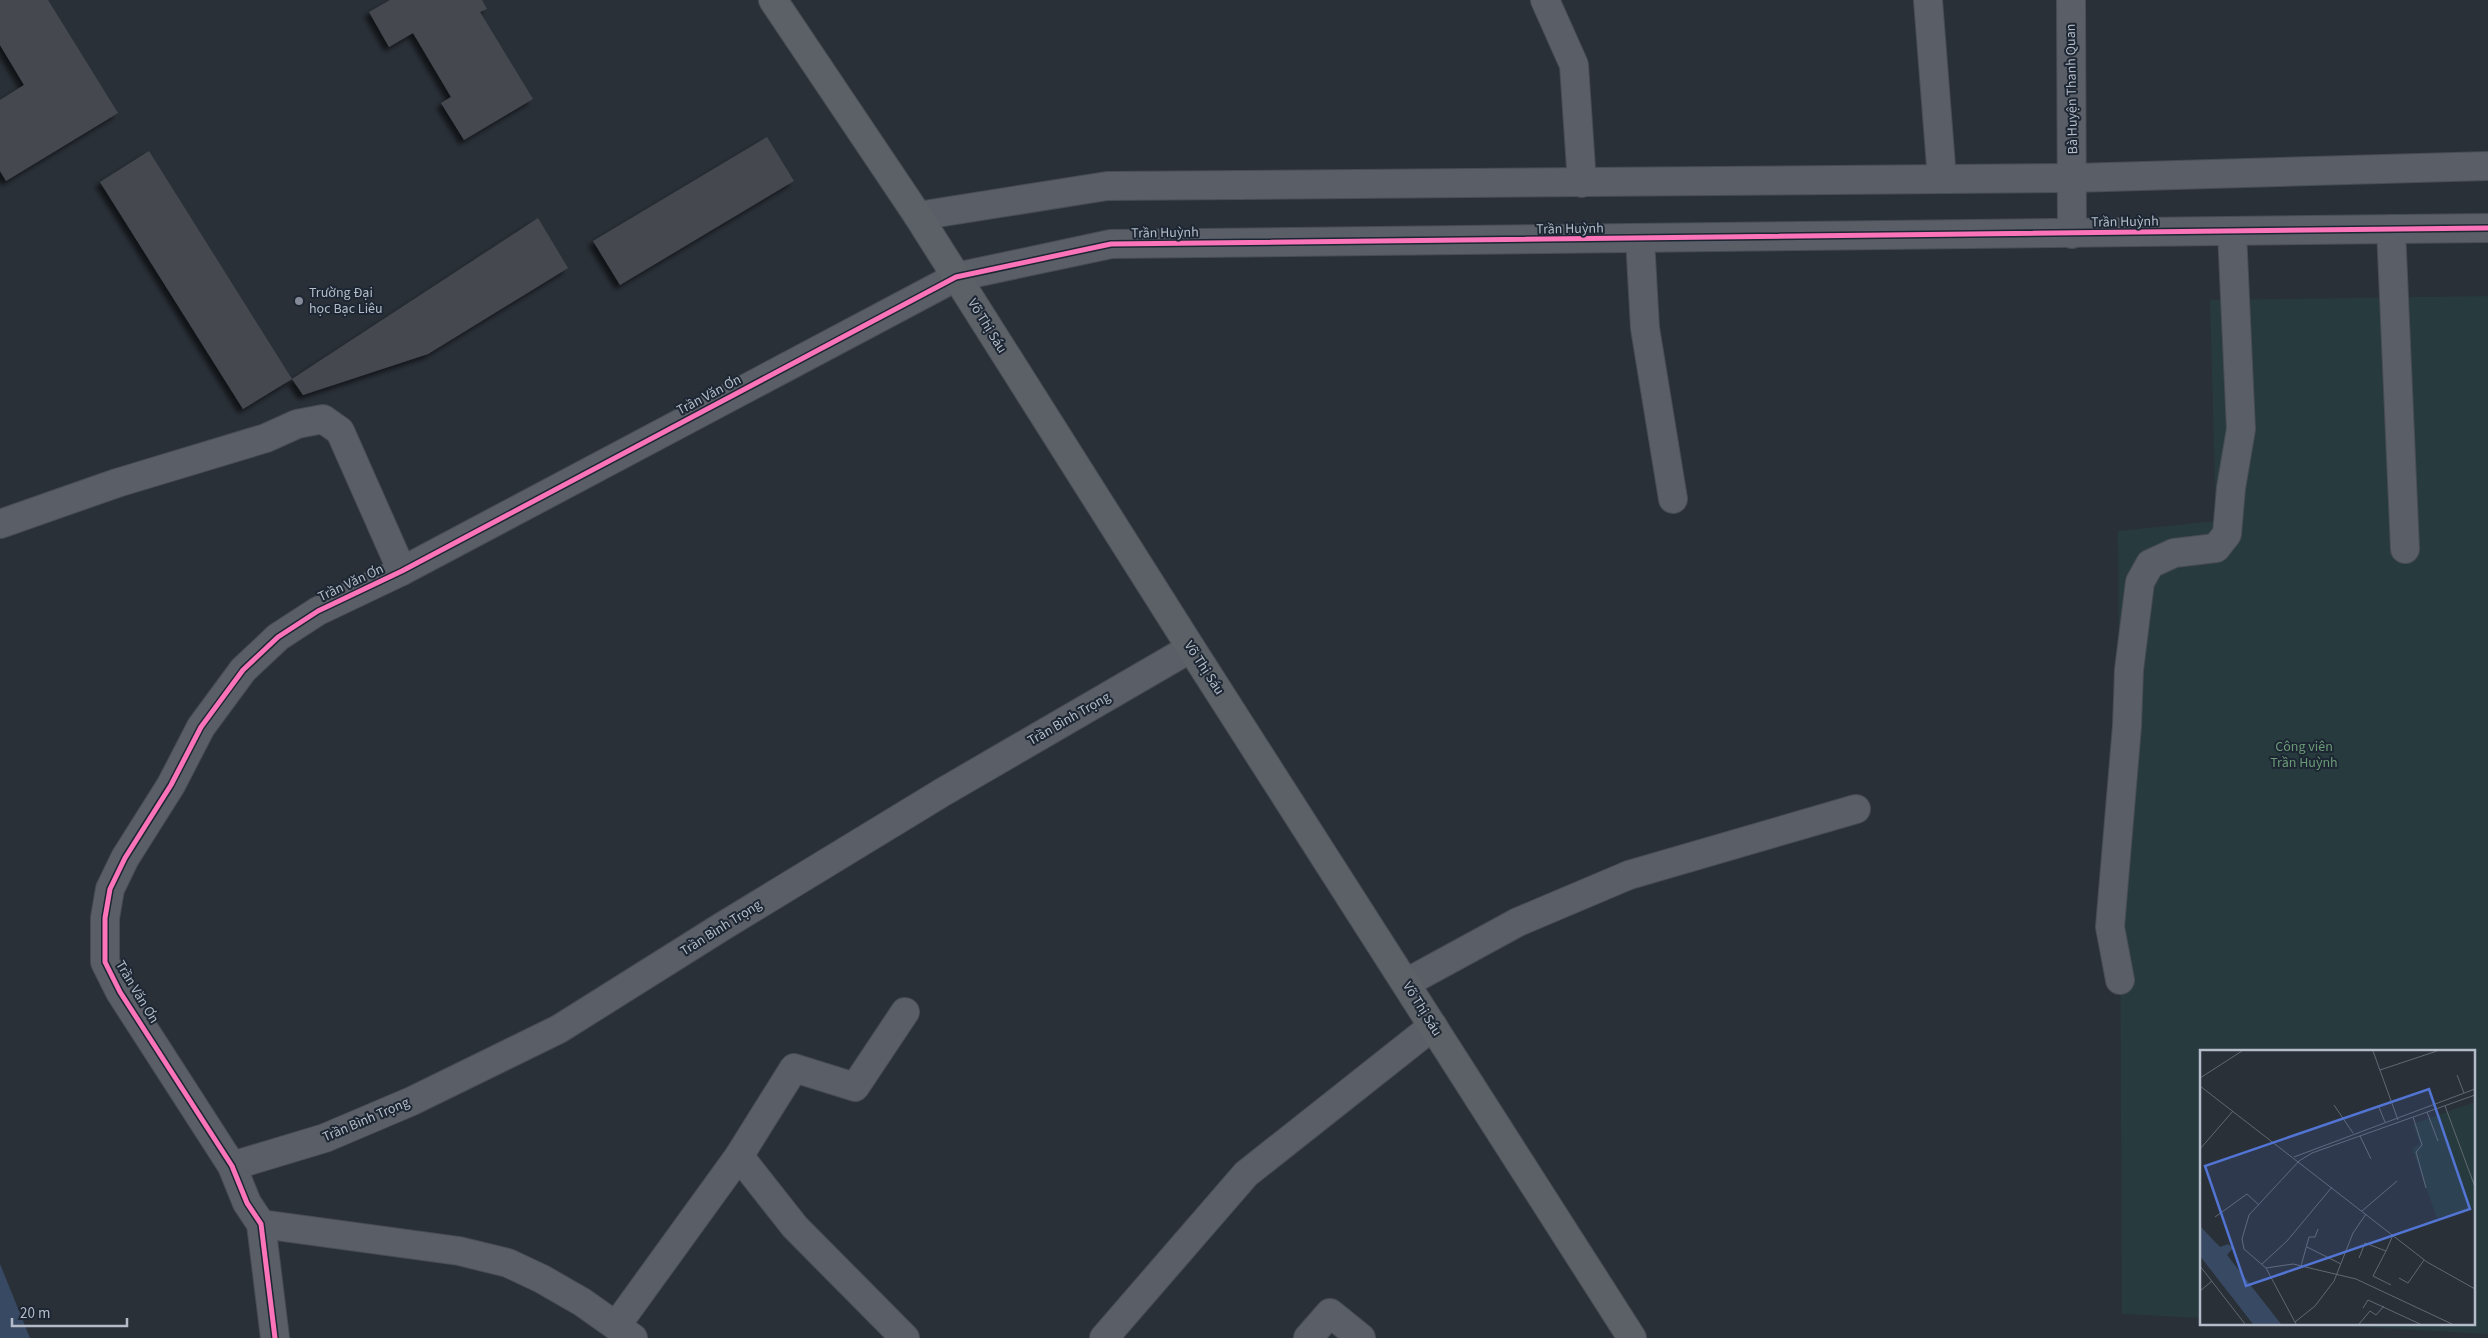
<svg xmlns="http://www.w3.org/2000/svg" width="2488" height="1338" viewBox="0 0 2488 1338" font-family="'Source Sans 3',sans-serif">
  <defs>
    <filter id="shadow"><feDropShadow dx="-4.5" dy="4.5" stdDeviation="2.5" flood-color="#0009"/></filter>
  </defs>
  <rect width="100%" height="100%" fill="#2a3038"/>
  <polygon fill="#273a3e" points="2488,296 2488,1334 2309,1324 2474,1324 2474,1052 2202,1052 2202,1318 2122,1314 2118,531 2216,521 2210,300"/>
  <polygon fill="#384963" points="0,1264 30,1338 0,1338"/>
  <g fill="#444950" filter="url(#shadow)">
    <polygon points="0,0 48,0 118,113 6,181 0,171 0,100 24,85 0,45"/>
    <polygon points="390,0 482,0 487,9 480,12 533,99 464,140 441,103 451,97 413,33 389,47 369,12"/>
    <polygon points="767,137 794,181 620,285 593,241"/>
    <polygon points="149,151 292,379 243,409 100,182"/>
    <polygon points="538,218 568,268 428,354 303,395 292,379"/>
  </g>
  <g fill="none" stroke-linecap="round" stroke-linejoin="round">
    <defs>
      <g id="minor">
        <polyline points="1545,0 1574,65 1582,183"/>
        <polyline points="1928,0 1942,179"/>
        <polyline points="2071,0 2072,234"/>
        <polyline points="918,216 1107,186 2074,178 2488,166"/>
        <polyline points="2391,229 2405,549"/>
        <polyline points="1640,239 1645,328 1673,499"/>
        <polyline points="0,524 117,483 266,438 297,424 323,419 340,431 402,571"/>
        <polyline points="2120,980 2110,927 2127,726 2129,670 2140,582 2150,564 2174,553 2216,548 2227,534 2231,488 2241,429 2232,232"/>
        <polyline points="1406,983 1518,922 1629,875 1856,809"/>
        <polyline points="739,1156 795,1227 905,1338"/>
        <polyline points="232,1166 325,1138 412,1101 559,1029 723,926 943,792 1191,648"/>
        <polyline points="261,1224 459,1251 508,1263 542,1279 582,1302 633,1338"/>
        <polyline points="616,1326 739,1156 794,1068 855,1087 905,1012"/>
        <polyline points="275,1338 261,1224 247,1203 232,1166 120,992 105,962 105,918 110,889 125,858 171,785 201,727 243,670 278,637 318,611 402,571 956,277 1111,244 2488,228"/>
        <polyline points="1104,1338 1246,1174 1433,1026"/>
        <polyline points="1308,1338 1330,1313 1361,1338"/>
      </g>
      <polyline id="major" points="773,0 918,216 1191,648 1632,1338"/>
    </defs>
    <use href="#minor" stroke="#484c53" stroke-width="30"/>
    <use href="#major" stroke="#484c55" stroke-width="30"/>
    <use href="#minor" stroke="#5a5e66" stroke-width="28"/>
    <use href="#major" stroke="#5c6168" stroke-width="28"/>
    <defs>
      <polyline id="cycleway" points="275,1338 261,1224 247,1203 232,1166 120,992 105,962 105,918 110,889 125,858 171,785 201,727 243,670 278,637 318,611 402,571 956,277 1111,244 2488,228"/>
    </defs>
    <use href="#cycleway" stroke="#1d2633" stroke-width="8"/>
    <use href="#cycleway" stroke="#fb73b8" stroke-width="5"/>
  </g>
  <circle fill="#848b96" stroke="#1d2633" stroke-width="2" cx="299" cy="301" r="5"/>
  <g text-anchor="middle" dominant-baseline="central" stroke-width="4" stroke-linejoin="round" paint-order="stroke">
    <g font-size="14" fill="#b4bcc9" stroke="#1d2633">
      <text transform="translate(2072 89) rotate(-91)">Bà Huyện Thanh Quan</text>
      <text transform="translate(2125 222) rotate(-1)">Trần Huỳnh</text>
      <text transform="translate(1570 229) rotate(-1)">Trần Huỳnh</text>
      <text transform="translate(1165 233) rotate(-1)">Trần Huỳnh</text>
      <text transform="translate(987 326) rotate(58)">Võ Thị Sáu</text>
      <text transform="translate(709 395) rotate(-28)">Trần Văn Ơn</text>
      <text transform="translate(351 583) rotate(-25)">Trần Văn Ơn</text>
      <text transform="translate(1204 668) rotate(57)">Võ Thị Sáu</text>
      <text transform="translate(1069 719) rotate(-30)">Trần Bình Trọng</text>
      <text transform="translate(721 928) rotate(-32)">Trần Bình Trọng</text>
      <text transform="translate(137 992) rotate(59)">Trần Văn Ơn</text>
      <text transform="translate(1422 1009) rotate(58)">Võ Thị Sáu</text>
      <text transform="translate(366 1120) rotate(-23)">Trần Bình Trọng</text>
    </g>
    <g font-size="14" fill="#b4bcc9" stroke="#1d2633" text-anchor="start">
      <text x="309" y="293">Trường Đại<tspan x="309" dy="16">học Bạc Liêu</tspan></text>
    </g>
    <g font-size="14" fill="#6b9a76" stroke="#1d2633">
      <text x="2304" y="747">Công viên<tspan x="2304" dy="16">Trần Huỳnh</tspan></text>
    </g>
  </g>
  <g transform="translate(2200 1050)">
    <rect width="275" height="275" fill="#2a3038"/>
    <path d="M275,52V158L237,168L212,98L220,94L213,74Z" fill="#273a3e"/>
    <path d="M0,176L20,197L28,194L33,198L27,205L81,274H53L0,206Z" fill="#384963"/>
    <path fill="none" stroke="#616872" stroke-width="1" d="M173,1L198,70M180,20L237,1M257,25L264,43M0,28L42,1M0,36L227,212L275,239M134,55L153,83M178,55L185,72M245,56L275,137M227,62L238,91M213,67L222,95L216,102L226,138M160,86L171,109M0,99L33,61M94,107L275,39M162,161L197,131M15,167L47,144L59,155M107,197L141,214M186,201L173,226L191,235M159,208L165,193L186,201L193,185M62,214L87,191L132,137M0,216L45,274M101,216L109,187H115L118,179M66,218L93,214L156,229L252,274M199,228L208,233L224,210M0,241L12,231M163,258L168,250L220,274M95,272L115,256L134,231L153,183L166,164M96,274L66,218L44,199L42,189L49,165L99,111L112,103L275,45M159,274L170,261L176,265L184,256"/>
    <path fill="#5274d3" fill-opacity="0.15" stroke="#5274d3" stroke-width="2.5" d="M229,39L270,159L46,236L5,116Z"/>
    <rect width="275" height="275" fill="none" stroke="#b4bcc9" stroke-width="2.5"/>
  </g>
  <path d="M12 1318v8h115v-8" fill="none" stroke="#b4bcc9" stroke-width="2.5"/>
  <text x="20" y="1318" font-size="15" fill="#b4bcc9" stroke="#1d2633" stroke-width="4" paint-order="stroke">20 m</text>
</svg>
